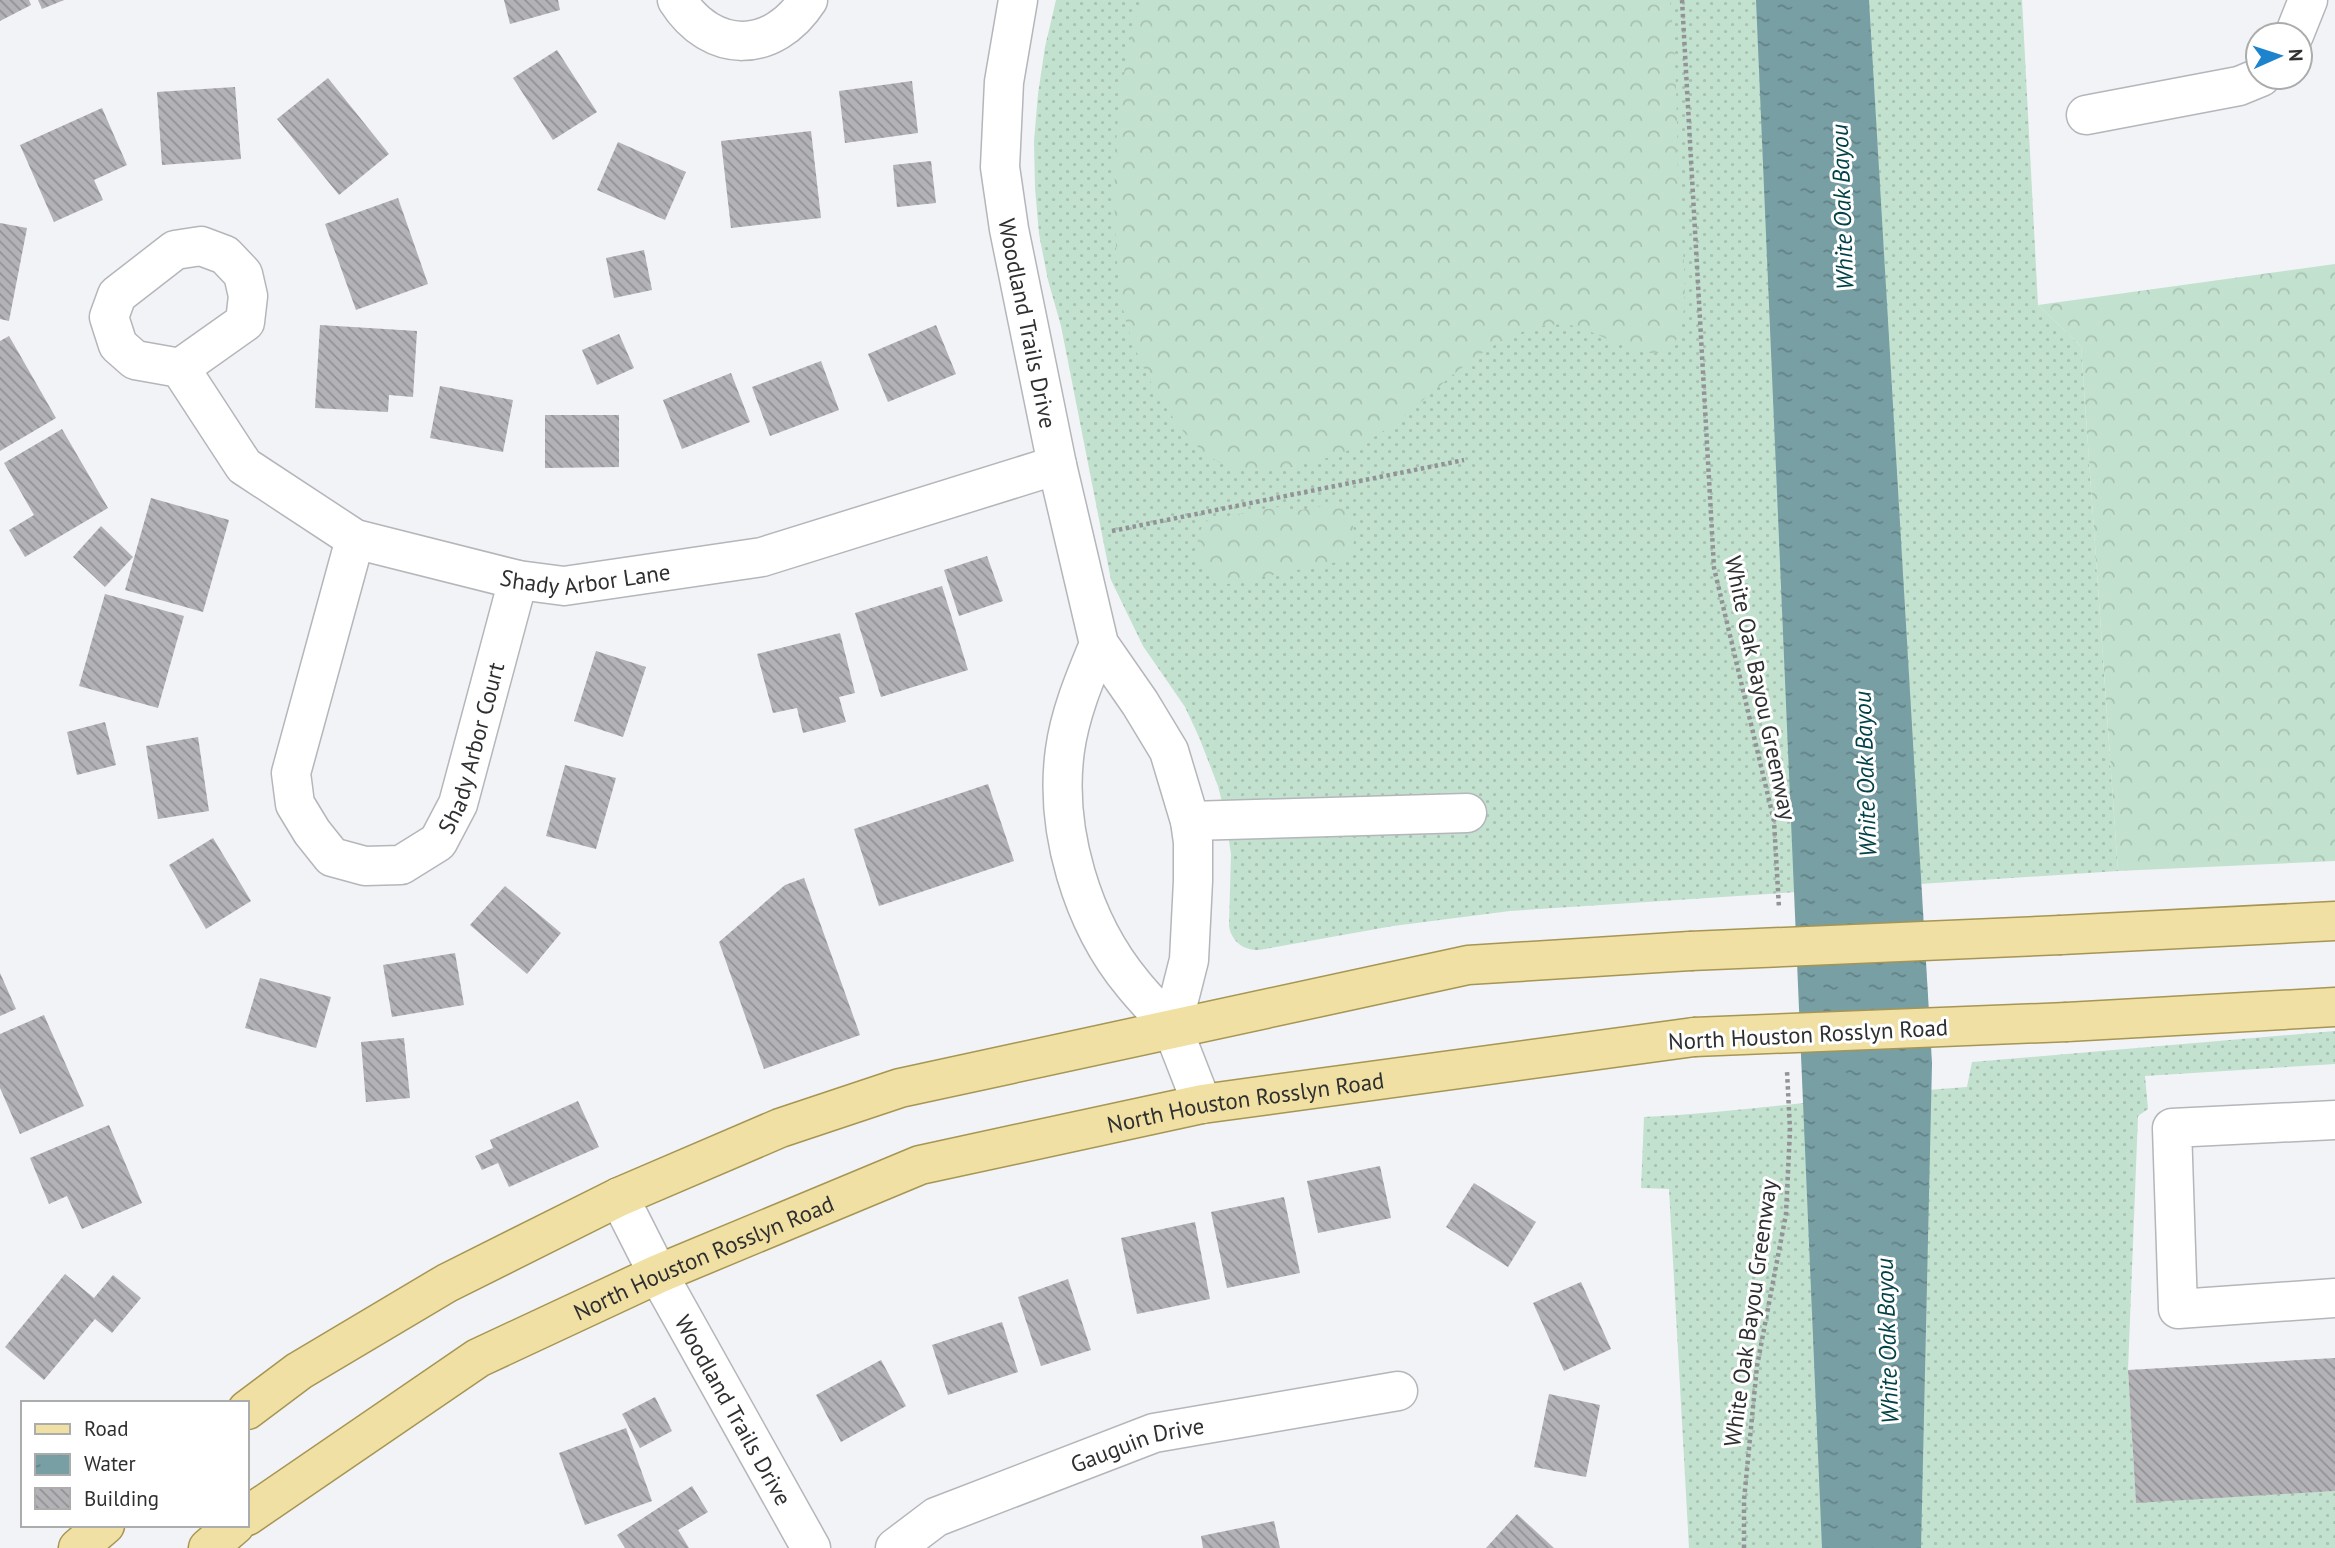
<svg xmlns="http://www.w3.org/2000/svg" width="2335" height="1548" viewBox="0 0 2335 1548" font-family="'PT Sans',sans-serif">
  <defs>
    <pattern id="grass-dots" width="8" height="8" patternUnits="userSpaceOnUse" patternTransform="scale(1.75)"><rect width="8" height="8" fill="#c3e1cf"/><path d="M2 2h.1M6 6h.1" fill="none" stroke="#a8c1b2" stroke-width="1.8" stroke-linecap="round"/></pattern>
    <pattern id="forest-crowns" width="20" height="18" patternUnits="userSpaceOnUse" patternTransform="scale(1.75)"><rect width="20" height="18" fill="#c3e1cf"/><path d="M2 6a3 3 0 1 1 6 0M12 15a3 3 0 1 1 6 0" fill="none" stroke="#a8c1b2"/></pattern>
    <pattern id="water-ripples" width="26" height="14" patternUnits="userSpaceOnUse" patternTransform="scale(1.75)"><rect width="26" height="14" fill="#789fa4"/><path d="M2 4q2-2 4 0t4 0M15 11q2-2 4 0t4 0" fill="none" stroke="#638286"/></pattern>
    <pattern id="building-back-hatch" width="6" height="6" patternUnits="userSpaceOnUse" patternTransform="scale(1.75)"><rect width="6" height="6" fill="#b3b2b6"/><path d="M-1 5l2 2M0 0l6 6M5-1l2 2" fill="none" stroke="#929194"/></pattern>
  </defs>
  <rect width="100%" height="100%" fill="#f1f3f7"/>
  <g fill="url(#grass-dots)">
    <path d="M1056,0H2022L2038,305L2081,346L2118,871L1510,911L1393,926L1259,950C1243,950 1232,942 1229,926L1231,854L1225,814L1218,786L1199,737L1185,707L1143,646L1111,580L1061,326L1048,280L1039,234L1035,188L1034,141L1038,94L1045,47Z"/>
    <path d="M2335,1031V1064L2145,1076L2148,1109L2138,1116L2128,1370L2136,1502L2335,1491V1548H1689L1669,1189L1641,1188L1644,1117C1752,1112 1859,1094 1967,1087L1972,1062Z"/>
  </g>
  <g fill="url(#forest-crowns)">
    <path d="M1141,0H1670C1677,63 1677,126 1678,189C1679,228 1695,312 1674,344C1656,372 1595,328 1569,325C1553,323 1536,326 1522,332C1450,359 1406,435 1330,457C1302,465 1265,474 1236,468C1210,463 1189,440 1174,419C1151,387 1131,347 1123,309C1117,280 1116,250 1115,221C1113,146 1119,72 1141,0Z"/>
    <polygon points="2335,264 2335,861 2118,871 2081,346 2038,305"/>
    <path d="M1338,503C1356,517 1359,542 1347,560L1223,585C1199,579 1188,537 1208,520L1278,507L1291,512Z"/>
  </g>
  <polygon fill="url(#water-ripples)" points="1756,0 1869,0 1932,1063 1921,1548 1822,1548"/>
  <g fill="url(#building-back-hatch)">
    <polygon points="0,0 29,0 31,5 0,21"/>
    <polygon points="38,0 64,0 42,9"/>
    <polygon points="504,0 558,0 560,10 510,24"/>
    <polygon points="557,50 597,112 553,140 513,78"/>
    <polygon points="328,78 389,154 339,195 277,119"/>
    <polygon points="912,81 918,133 845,143 839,91"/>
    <polygon points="235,87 241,159 162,165 157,92"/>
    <polygon points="102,108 127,165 94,180 103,200 54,222 20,145"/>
    <polygon points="811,131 821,218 731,228 721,141"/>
    <polygon points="618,142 686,172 665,220 597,190"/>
    <polygon points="931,161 936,203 897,207 893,165"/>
    <polygon points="398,198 428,284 356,310 325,224"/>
    <polygon points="0,223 27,228 9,321 0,319"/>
    <polygon points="644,250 652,290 614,298 606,258"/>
    <polygon points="320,325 417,331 413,397 389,395 388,412 315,408"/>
    <polygon points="936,325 956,374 888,402 868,354"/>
    <polygon points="619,334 634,368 597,385 582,350"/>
    <polygon points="9,336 56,418 0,451 0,341"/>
    <polygon points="821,361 839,410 770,436 752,387"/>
    <polygon points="731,373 750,422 682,449 663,400"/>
    <polygon points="440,386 513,400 503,452 430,438"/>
    <polygon points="545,415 619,415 619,467 545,468"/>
    <polygon points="62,429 108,508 25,557 9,530 34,515 4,463"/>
    <polygon points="151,498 229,520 203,612 125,590"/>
    <polygon points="101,526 133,557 105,587 73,557"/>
    <polygon points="987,556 1003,601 959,616 944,570"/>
    <polygon points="942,586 968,670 881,697 855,613"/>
    <polygon points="105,594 184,616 158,708 79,686"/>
    <polygon points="840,633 855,693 839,697 846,722 803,733 797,708 773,713 757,654"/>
    <polygon points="596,651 646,667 623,737 574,721"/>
    <polygon points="105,722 116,765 77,775 67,732"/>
    <polygon points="198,737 209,811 158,819 146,746"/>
    <polygon points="565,765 616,778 596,849 546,836"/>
    <polygon points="988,784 1014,861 879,906 854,829"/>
    <polygon points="213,838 251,901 206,929 169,865"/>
    <polygon points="804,878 860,1035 764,1069 719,942 785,885"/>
    <polygon points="505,886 561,933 527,974 470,925"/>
    <polygon points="455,953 464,1005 392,1017 383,965"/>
    <polygon points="0,973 16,1009 0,1016"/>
    <polygon points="260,978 331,997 316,1048 245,1028"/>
    <polygon points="44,1015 84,1106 20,1134 0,1088 0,1034"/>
    <polygon points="404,1038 410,1098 366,1102 361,1042"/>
    <polygon points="578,1101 599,1147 509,1187 498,1163 482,1170 475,1156 493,1148 490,1140"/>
    <polygon points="109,1125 142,1203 82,1229 67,1196 49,1204 30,1158"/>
    <polygon points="1380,1166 1391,1218 1318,1233 1307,1181"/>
    <polygon points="1474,1183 1536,1222 1508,1267 1446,1227"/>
    <polygon points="1284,1197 1300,1273 1227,1288 1211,1212"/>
    <polygon points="1195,1222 1210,1299 1137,1314 1121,1238"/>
    <polygon points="65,1274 94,1298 113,1275 141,1298 112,1333 95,1319 44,1380 5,1347"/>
    <polygon points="1068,1279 1091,1350 1041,1366 1018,1297"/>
    <polygon points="1581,1282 1611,1349 1564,1371 1533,1303"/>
    <polygon points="1002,1322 1018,1372 948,1395 932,1345"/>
    <polygon points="2335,1358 2335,1491 2136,1503 2128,1370"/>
    <polygon points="881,1360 906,1406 841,1442 816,1395"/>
    <polygon points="1549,1394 1600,1405 1586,1477 1534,1467"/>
    <polygon points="655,1397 672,1431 640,1448 622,1414"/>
    <polygon points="626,1428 652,1501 585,1525 559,1453"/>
    <polygon points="692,1486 708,1512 678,1530 689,1548 625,1548 617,1535"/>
    <polygon points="1517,1514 1554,1548 1486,1548"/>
    <polygon points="1274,1521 1280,1548 1203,1548 1201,1536"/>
  </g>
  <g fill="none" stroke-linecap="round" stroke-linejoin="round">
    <defs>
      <g id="minor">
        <path d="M677,0C712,55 773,54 808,0"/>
        <path id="s1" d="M1018,0L1004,82L1000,167L1009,229L1057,465L1099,644L1140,703L1169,751L1190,821L1193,842V881L1189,960L1172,1027C1159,1013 1145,999 1133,984C1082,923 1054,829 1065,750C1070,713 1085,678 1099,644"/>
        <polyline points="2294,35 2308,0"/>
        <polyline points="2086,115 2239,86 2261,77"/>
        <path id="s2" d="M180,368L245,322L248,296L243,274L225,255L201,246L175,250L117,295L109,317L118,345L135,360L180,368L244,466L355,539L518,580L564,586L762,557L1057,465"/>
        <path id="s3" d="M355,539L291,773L295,804L312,832L332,857L365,866L401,865L438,842L458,804L518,580"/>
        <polyline points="1190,821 1467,813"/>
        <polyline points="1172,1027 1202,1104"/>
        <polyline points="2335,1120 2172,1128 2178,1309 2335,1298"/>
        <path id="s4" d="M619,1197L658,1274L811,1548"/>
        <path id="s5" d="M895,1548L936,1517L1154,1433L1398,1391"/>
      </g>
      <g id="major">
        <polyline points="2061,935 2335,921"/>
        <polyline points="2067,1022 2335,1007"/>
        <polyline points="247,1410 299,1371 447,1283 619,1197 780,1128 900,1088 1468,965 1690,951"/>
        <path id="s6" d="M247,1516L478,1358L658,1274L920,1165L1202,1104L1694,1037"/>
        <polyline points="78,1548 105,1525"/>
        <polyline points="208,1548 235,1525"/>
      </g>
    </defs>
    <use href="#minor" stroke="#b4b6ba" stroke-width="41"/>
    <use href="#major" stroke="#a69553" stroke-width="41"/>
    <g stroke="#929396" stroke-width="4.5" stroke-dasharray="3.5 3.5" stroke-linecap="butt">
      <polyline points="1682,0 1714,568 1774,821 1779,908"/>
      <polyline points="1112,531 1464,460"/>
      <polyline points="1744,1548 1744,1500 1757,1366 1786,1214 1790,1130 1787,1071"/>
    </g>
    <use href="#minor" stroke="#fff" stroke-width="38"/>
    <use href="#major" stroke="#f1e0a3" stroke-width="38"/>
    <defs>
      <g id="major-bridge">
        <polyline points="1690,951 2061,935"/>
        <polyline points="1694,1037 2067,1022"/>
      </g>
    </defs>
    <use href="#major-bridge" stroke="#a69553" stroke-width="41" stroke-linecap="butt"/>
    <use href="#major-bridge" stroke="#f1e0a3" stroke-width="38"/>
  </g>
  <g text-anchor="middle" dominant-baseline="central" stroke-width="6" stroke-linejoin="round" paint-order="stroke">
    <g font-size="23" fill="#2e2f30" stroke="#fff">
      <text stroke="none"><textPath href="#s1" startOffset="327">Woodland Trails Drive</textPath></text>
      <text stroke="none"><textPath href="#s2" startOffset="887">Shady Arbor Lane</textPath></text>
      <text transform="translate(1761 688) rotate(78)">White Oak Bayou Greenway</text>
      <text stroke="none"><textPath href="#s3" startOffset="553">Shady Arbor Court</textPath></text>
      <text transform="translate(1808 1034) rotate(-3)">North Houston Rosslyn Road</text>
      <text stroke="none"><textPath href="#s6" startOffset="1094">North Houston Rosslyn Road</textPath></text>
      <text stroke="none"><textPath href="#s6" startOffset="527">North Houston Rosslyn Road</textPath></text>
      <text transform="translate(1750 1313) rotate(-82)">White Oak Bayou Greenway</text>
      <text stroke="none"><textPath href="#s4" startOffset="242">Woodland Trails Drive</textPath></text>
      <text stroke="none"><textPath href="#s5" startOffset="266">Gauguin Drive</textPath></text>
    </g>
    <g font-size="24" font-style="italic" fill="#014147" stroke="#fff">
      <text transform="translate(1842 207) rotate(-92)">White Oak Bayou</text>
      <text transform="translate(1865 774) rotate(-92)">White Oak Bayou</text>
      <text transform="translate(1887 1341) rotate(-92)">White Oak Bayou</text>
    </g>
  </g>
  <rect x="21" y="1401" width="228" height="126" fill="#ffffff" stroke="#abacac" stroke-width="2"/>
  <rect x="35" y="1424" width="35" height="10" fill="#f1e0a3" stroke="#abacac" stroke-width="2"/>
  <text x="84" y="1436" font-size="21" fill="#2e2f30">Road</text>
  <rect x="35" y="1454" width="35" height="21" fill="url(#water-ripples)" stroke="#abacac" stroke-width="2"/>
  <text x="84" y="1471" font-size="21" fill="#2e2f30">Water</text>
  <rect x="35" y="1488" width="35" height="21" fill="url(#building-back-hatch)" stroke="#abacac" stroke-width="2"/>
  <text x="84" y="1506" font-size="21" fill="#2e2f30">Building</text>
  <g transform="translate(2279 56) rotate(87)"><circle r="33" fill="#ffffff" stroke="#abacac" stroke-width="2"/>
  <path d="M0-5L12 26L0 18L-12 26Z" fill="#1d83cd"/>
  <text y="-10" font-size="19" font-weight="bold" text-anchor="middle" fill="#2e2f30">N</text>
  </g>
</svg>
